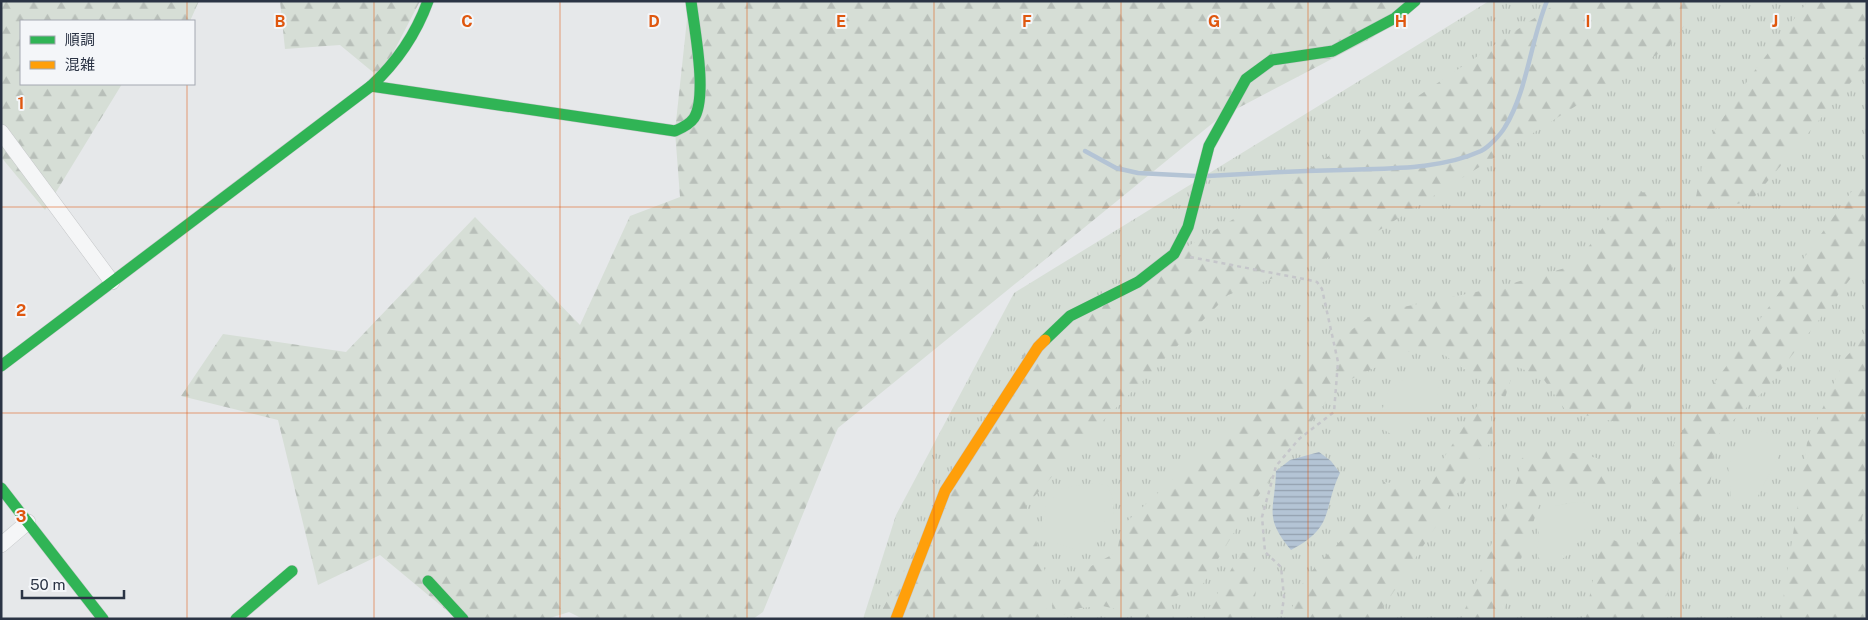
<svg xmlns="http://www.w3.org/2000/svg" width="1868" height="620" viewBox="0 0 1868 620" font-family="'Public Sans','Noto Sans JP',sans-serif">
  <defs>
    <pattern id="grass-tufts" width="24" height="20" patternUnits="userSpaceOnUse" patternTransform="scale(1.25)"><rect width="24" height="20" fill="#d6ded6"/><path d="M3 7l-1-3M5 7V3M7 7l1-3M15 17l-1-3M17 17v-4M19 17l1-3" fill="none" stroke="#b8bfb9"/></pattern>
    <pattern id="forest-firs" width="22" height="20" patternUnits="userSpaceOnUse" patternTransform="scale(1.25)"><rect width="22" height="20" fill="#d6ded6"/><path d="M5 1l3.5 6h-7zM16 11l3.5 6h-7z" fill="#b8bfb9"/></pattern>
    <pattern id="water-rules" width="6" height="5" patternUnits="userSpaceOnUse" patternTransform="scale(1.25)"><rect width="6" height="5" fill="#b4c4d5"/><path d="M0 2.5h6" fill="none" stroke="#93a0af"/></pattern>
  </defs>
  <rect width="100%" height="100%" fill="#e6e8ea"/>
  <polygon fill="url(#grass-tufts)" points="1489,1 1867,1 1867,619 863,619 896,515 1014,293"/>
  <g fill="url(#forest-firs)">
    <polygon points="1,1 199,1 190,21 21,21 21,84 124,84 122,84 45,210 1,157"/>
    <polygon points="280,1 420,1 380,78 340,45 285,49"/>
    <polygon points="689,1 1415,1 1372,38 1219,118 838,428 763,612 753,619 583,619 569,612 547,619 457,619 380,555 318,585 278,420 181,396 223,334 346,352 475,217 580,325 630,216 680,197 675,131"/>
    <polygon points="1560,1 1702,1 1669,47 1348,250 1228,295 1085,439 1026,506 1047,578 1047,619 877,619 1032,339 1242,214"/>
    <polygon points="1808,1 1867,1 1867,52 1861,62 1866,69 1852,81 1751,201 1693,213 1706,144 1752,74"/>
    <polygon points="1867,170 1867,257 1767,388 1718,435 1707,503 1656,619 1585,619 1602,535 1637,550 1654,475 1705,396"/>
    <polygon points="1630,191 1660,194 1676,258 1626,424 1566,411 1542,377 1515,366 1505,398 1433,347 1407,352 1337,386 1244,516 1203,584 1174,597 1171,608 1174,619 1132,619 1132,613 1103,606 1080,608 1053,619 1052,598 1069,578 1117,552 1122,526 1260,399 1374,313 1500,287 1575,265"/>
    <polygon points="1867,334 1867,501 1862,518 1867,552 1867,619 1780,619 1807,443 1845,358"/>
    <polygon points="1479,403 1491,417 1493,438 1376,619 1287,619 1305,578 1351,530 1384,482 1425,487"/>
    <polygon points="1544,447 1597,458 1612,491 1546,484 1501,619 1461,619 1517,481 1522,458"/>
    <path d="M1241,552L1249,554C1258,575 1257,596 1251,619H1203Z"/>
  </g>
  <g fill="#d6ded6">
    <polygon points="1428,372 1440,380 1437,401 1399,432 1393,435 1384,430 1379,420 1389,389 1408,377"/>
    <polygon points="1763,431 1774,436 1782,449 1755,502 1742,503 1731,497 1728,465 1737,452"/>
    <polygon points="1098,483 1108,486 1114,502 1113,515 1073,549 1055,543 1041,529 1046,506 1062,488"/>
    <path d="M1576,502L1585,503L1591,512C1584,535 1570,566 1542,564L1537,554L1540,518L1555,506Z"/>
  </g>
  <path fill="url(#water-rules)" d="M1319,452L1331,461L1340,473C1322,511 1335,527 1291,550C1263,516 1275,511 1276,471L1290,460Z"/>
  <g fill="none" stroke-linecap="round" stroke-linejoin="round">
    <g stroke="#b4c4d5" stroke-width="4.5">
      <polyline points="1085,151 1116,168 1138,173 1196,176"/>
      <path d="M1207,176C1252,173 1298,171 1343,170C1388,168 1439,170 1481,151C1489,147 1501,134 1505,127C1527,92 1531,39 1547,1"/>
    </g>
    <defs>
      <g id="street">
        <polyline points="1,132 112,282"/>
        <polyline points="1,545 28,522"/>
      </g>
      <g id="fast">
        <path d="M371,86L675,131C682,128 690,124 694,118C708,96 694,27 691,1"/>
        <polyline points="1045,340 1070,316 1138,282 1174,254 1188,227 1209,146 1246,79 1272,60 1333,51 1395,18 1415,1"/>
        <path d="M1,366L371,86C397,62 416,34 428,1"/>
        <polyline points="1,488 103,619"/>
        <polyline points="428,581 463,619"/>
        <polyline points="236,619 292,571"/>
      </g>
      <polyline id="slow" points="896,619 945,491 1038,347 1045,340"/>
    </defs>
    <use href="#street" stroke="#c4c6c8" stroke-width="16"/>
    <use href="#fast" stroke="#c4c6c8" stroke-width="12"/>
    <use href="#slow" stroke="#c4c6c8" stroke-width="12"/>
    <polyline stroke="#c5c6ca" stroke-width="2.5" stroke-dasharray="4 4" stroke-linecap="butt" points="1190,257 1309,280 1317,282 1322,289 1338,362 1334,412 1299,439 1276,466 1262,517 1265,552 1281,567 1284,597 1281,619"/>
    <use href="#street" stroke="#f5f6f7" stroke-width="15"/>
    <use href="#fast" stroke="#30b455" stroke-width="11"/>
    <use href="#slow" stroke="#ff9f0a" stroke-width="11"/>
  </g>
  <path fill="none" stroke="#df570f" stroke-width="1" stroke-opacity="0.55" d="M187,1V21M374,1V619M560,1V619M747,1V619M934,1V619M1121,1V619M1308,1V619M1494,1V619M1681,1V619M187,84V619M1,207H1867M1,413H1867"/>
  <g font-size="16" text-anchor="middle" font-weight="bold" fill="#df570f" stroke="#f4f6f9" stroke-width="4" stroke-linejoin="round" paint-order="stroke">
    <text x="280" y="27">B</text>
    <text x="467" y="27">C</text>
    <text x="654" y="27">D</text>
    <text x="841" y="27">E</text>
    <text x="1027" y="27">F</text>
    <text x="1214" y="27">G</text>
    <text x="1401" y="27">H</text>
    <text x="1588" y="27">I</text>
    <text x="1775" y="27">J</text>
    <text x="21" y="109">1</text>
    <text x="21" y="316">2</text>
    <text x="21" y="522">3</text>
  </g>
  <rect width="1868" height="620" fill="none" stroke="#2b3445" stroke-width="5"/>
  <rect x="20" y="20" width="175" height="65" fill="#f4f6f9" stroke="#a4a8b1"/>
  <rect x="30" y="36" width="25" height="8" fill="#30b455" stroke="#a4a8b1"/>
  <text x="65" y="45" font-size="15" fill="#2b3445">順調</text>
  <rect x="30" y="61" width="25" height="8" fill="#ff9f0a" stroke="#a4a8b1"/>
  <text x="65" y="70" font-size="15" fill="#2b3445">混雑</text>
  <path d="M22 590v8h102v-8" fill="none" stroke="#2b3445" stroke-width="2.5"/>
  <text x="30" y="590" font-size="15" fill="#2b3445" stroke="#f4f6f9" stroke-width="4" paint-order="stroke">50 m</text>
</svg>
